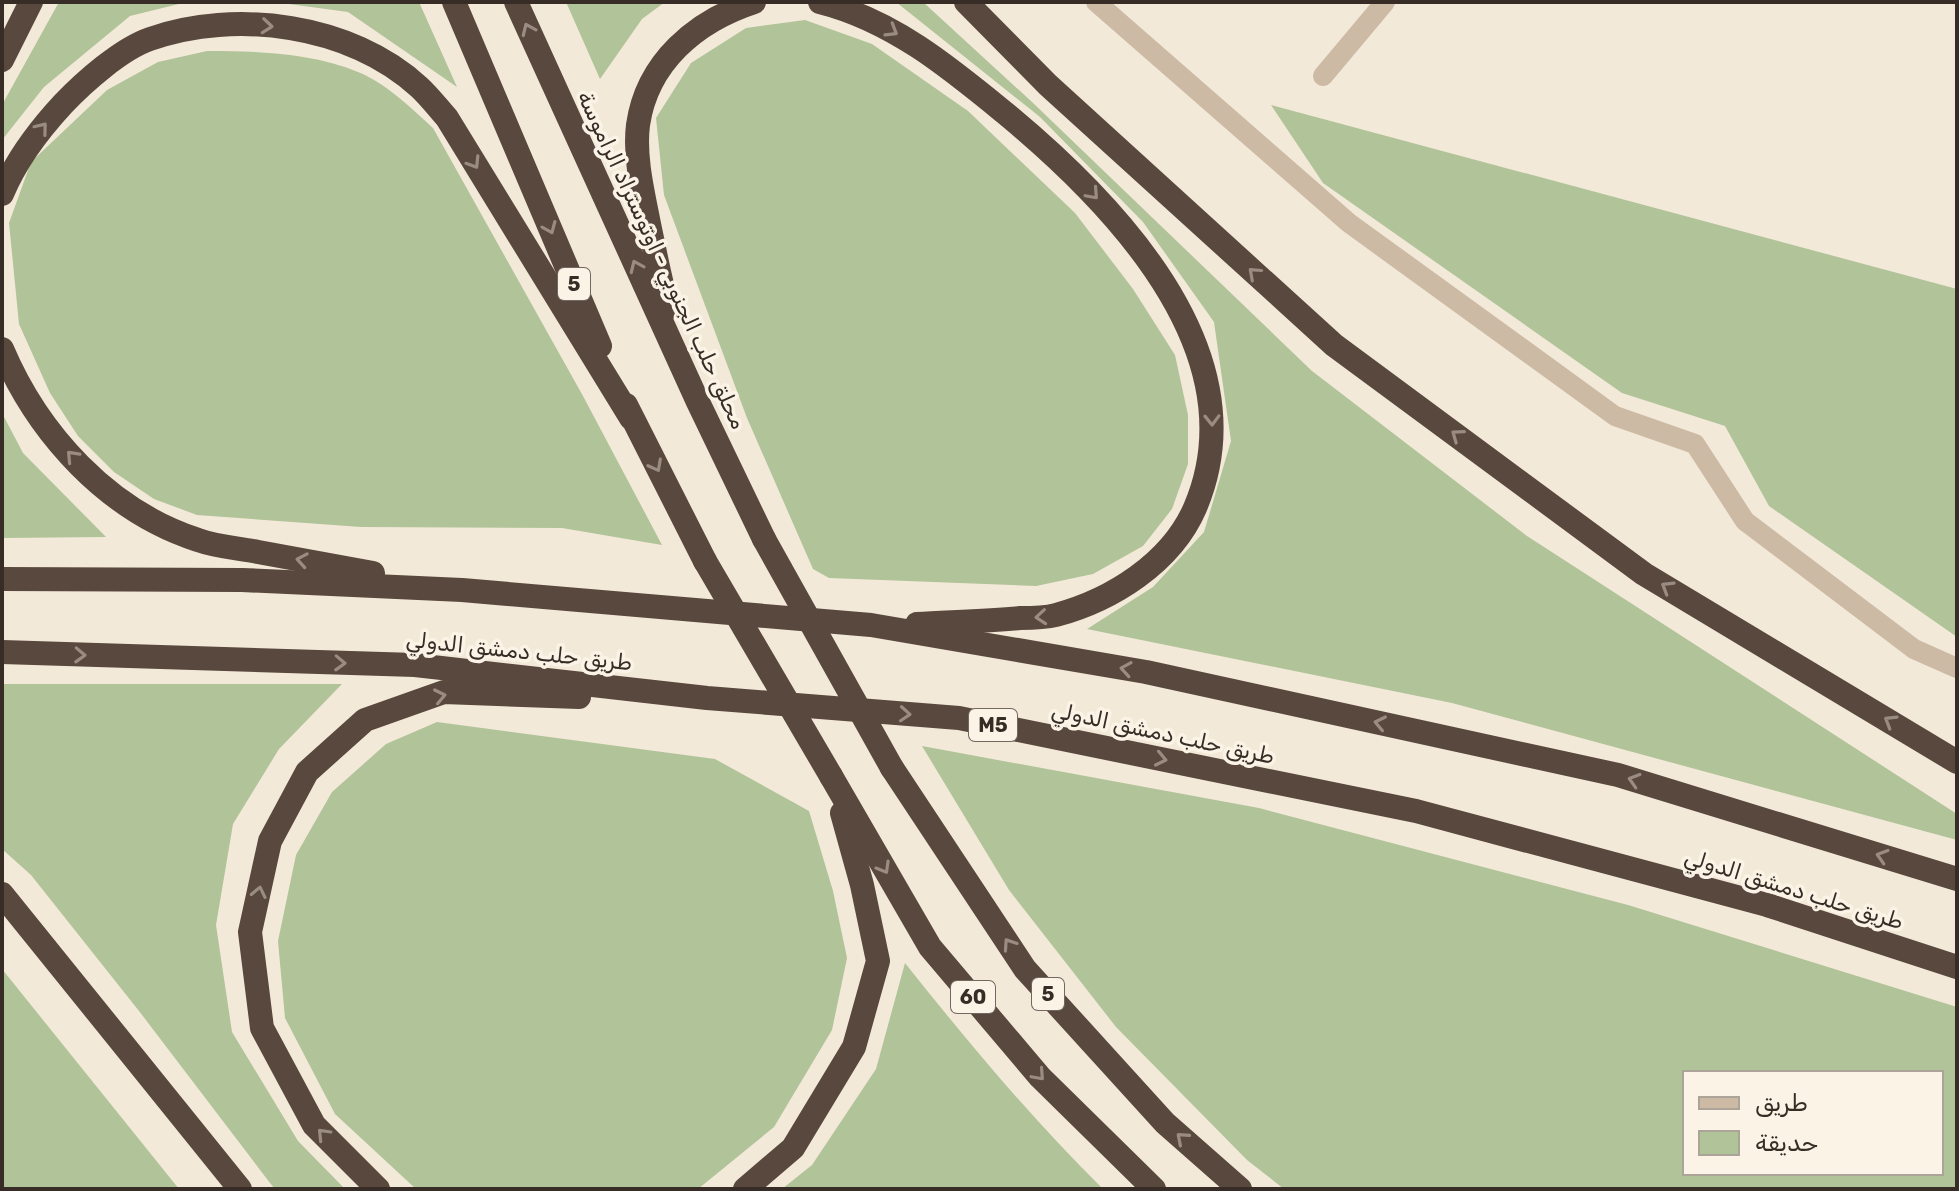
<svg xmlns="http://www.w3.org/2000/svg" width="1959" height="1191" viewBox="0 0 1959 1191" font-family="Rubik,Cairo,sans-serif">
  <rect width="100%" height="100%" fill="#f3e9d9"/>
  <g fill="#b1c398" fill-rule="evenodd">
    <polygon points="59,2 187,2 130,16 44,87 2,140 2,105"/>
    <polygon points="274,2 419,2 457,87 348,12"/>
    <polygon points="566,2 665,2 642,19 600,79"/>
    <polygon points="896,2 923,2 1032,102 1312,371 1527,536 1957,814 1957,840 1452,703 1087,629 1153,587 1204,532 1231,441 1214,322 1143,222 1040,117"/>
    <polygon points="805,20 872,44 968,111 1075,213 1133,289 1175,355 1188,415 1188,464 1172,509 1143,546 1093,574 1036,586 829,578 813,569 747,418 664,195 656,118 691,63 746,28"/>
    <path d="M207,51C258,51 318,53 365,75C391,88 412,109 433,128L583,396L662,545L562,528L361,527L197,515L154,499L114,472L78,436L50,393L19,324L9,223L31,162L107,90L158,62Z"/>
    <polygon points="1271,105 1957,289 1957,637 1769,506 1725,426 1622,393 1323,183"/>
    <polygon points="2,413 23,453 106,537 2,538"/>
    <polygon points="2,684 342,684 279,749 233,824 216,925 232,1032 298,1141 345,1189 275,1189 270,1183 139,1011 31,875 2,849"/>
    <polygon points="437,722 715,759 809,811 833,891 847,958 832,1030 774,1127 698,1189 416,1189 335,1114 285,1018 278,941 296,855 332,792 386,744"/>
    <path d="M922,746L1259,808L1628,905L1957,1007V1189H1284L1247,1160L1116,1027L1009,890ZM1685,1073H1941V1173H1685Z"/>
    <path d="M905,963C968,1042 1031,1118 1103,1189H782L812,1165L876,1069Z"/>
    <polygon points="2,969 179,1189 2,1189"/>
  </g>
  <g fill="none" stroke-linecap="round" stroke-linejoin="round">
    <g stroke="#ccbaa4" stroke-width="20">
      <polyline points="1096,2 1349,223 1615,416 1695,444 1745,521 1914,649 1957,668"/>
      <polyline points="1323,76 1385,2"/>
    </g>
    <g stroke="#59483d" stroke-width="24">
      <polyline points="454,2 600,346"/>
      <polyline points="516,2 698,402 764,539"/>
      <path d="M820,2C892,20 949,67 1005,113C1115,204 1261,353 1195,508C1171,563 1112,600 1056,615C1044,618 1032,618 1020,618C986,621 951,622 917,624"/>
      <polyline points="966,2 1048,85 1334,345 1644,574 1957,762"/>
      <polyline points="2,60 31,2"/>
      <path d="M2,194C16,160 38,131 63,104C84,82 121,49 150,39C235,9 351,24 419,87C429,96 438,108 447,118L631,418"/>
      <path d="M668,308C660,280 655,252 649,224C643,193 634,157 638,125C647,62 696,21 754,2"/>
      <path d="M2,349C38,434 108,511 198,540C217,547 238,548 258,552C296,559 334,566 373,573"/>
      <polyline points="626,405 705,561"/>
      <polyline points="2,579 242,580 462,590 871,625 1146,672 1618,775 1957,879"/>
      <polyline points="2,652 415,665 707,698 959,718 1416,811 1767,905 1957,967"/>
      <polyline points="892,768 1025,969 1165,1123 1240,1189"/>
      <polyline points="831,776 930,947 1040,1077 1154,1189"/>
      <polyline points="2,894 240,1189"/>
      <polyline points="378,1189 314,1125 262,1028 250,932 270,841 307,772 365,720 444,692 579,697"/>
      <polyline points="745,1189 793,1148 854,1047 878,961 862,885 842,813"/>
    </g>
    <g stroke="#59483d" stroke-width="24">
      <polyline points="764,539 892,768"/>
      <polyline points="705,561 831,776"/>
    </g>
  </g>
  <defs><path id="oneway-chevron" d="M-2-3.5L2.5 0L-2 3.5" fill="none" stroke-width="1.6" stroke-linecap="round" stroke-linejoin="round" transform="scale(2)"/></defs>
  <g stroke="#9a8c81">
    <use href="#oneway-chevron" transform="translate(267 26) rotate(6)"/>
    <use href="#oneway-chevron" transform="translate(528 29) rotate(-114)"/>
    <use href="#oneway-chevron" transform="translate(892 31) rotate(31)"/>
    <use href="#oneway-chevron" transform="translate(42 128) rotate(-51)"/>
    <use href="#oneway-chevron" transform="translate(474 163) rotate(58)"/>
    <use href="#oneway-chevron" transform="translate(1093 194) rotate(48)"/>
    <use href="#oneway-chevron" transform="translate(550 228) rotate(67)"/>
    <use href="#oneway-chevron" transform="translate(636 266) rotate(-114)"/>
    <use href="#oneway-chevron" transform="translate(1254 273) rotate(-138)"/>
    <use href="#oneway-chevron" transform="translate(1212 420) rotate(89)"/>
    <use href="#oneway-chevron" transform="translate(1457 435) rotate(-144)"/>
    <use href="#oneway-chevron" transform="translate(72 456) rotate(-133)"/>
    <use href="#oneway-chevron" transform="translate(656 466) rotate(62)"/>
    <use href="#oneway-chevron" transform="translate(302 560) rotate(-170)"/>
    <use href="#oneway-chevron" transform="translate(1667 587) rotate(-149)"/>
    <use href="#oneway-chevron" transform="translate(1041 617) rotate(175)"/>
    <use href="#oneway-chevron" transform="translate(80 655) rotate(2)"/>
    <use href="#oneway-chevron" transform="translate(340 663) rotate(2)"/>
    <use href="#oneway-chevron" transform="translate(1126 669) rotate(-171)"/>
    <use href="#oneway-chevron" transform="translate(440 696) rotate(-12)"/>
    <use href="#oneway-chevron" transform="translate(905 714) rotate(4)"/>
    <use href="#oneway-chevron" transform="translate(1890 721) rotate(-149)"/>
    <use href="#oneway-chevron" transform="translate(1380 723) rotate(-168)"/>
    <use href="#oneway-chevron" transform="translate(1161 759) rotate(12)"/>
    <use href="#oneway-chevron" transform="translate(1634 780) rotate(-163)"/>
    <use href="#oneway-chevron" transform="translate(1882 856) rotate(-163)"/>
    <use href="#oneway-chevron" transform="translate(884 868) rotate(60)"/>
    <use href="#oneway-chevron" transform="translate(259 892) rotate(-78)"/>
    <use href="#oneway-chevron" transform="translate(1009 944) rotate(-124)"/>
    <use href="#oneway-chevron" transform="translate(1039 1075) rotate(48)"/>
    <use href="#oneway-chevron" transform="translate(323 1134) rotate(-134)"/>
    <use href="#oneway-chevron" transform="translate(1182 1138) rotate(-139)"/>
  </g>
  <g text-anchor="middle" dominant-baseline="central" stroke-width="7" stroke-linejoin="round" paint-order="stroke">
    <g fill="#fbf3e6" stroke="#726860" stroke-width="2">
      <rect x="558" y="268" width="32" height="32" rx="6"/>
      <rect x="969" y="709" width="48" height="32" rx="6"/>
      <rect x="1032" y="978" width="32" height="32" rx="6"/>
      <rect x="951" y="981" width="44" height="32" rx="6"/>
    </g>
    <g font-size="20" font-weight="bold" fill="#372d26">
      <text x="574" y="284">5</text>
      <text x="993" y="725">M5</text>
      <text x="1048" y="994">5</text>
      <text x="973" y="997">60</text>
    </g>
    <g font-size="22" fill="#372d26" stroke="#fbf3e6">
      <text transform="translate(662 260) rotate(65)">محلق حلب الجنوبي - اوتوستراد الراموسة</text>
      <text transform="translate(519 651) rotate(6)">طريق حلب دمشق الدولي</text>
      <text transform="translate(1163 733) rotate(12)">طريق حلب دمشق الدولي</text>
      <text transform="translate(1794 889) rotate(17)">طريق حلب دمشق الدولي</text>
    </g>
  </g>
  <rect width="1959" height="1191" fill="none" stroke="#372d26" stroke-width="8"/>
  <rect x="1683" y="1071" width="260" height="104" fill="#fbf3e6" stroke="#ada499" stroke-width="2"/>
  <rect x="1699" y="1097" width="40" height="12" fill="#ccbaa4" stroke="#ada499" stroke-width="2"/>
  <text x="1755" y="1111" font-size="24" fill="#372d26">طريق</text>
  <rect x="1699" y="1131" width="40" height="24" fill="#b1c398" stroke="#ada499" stroke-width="2"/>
  <text x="1755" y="1151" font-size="24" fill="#372d26">حديقة</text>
</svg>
